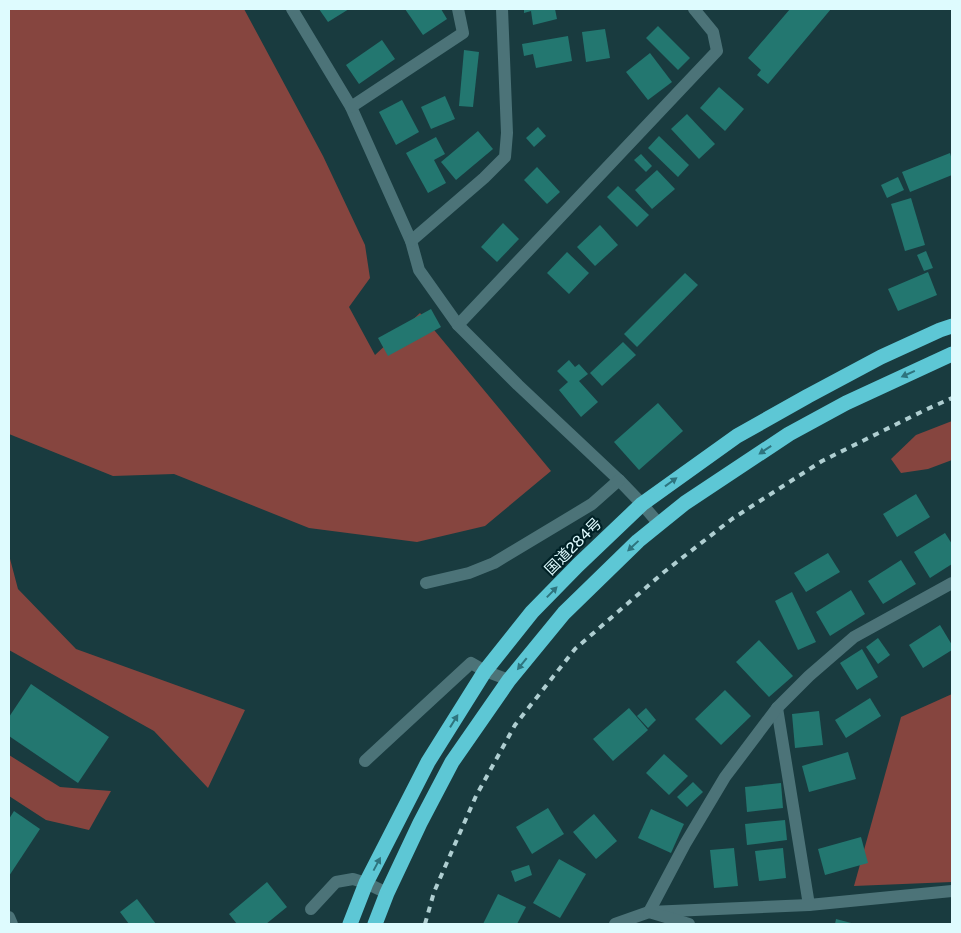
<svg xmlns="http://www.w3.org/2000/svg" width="961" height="933" viewBox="0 0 961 933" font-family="'Public Sans','Noto Sans JP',sans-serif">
  <rect width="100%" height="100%" fill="#193b3f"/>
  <g fill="#86453f">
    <polygon points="9,9 244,9 323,156 365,245 370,278 349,307 375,355 420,313 551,471 485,526 417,542 309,528 174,474 113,476 9,434"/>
    <polygon points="952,421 952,460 928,469 901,473 891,459 916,435"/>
    <polygon points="9,555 18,589 76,649 245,710 208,788 154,731 9,650"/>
    <polygon points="952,694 952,882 854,886 901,717"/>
    <polygon points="9,755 60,787 111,791 89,830 46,820 9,796"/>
  </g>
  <g fill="#237770">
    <polygon points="319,9 349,9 328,22"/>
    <polygon points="405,9 441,9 447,19 423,35"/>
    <polygon points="524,9 555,9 557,19 533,25 531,11 524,13"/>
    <polygon points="790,9 831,9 768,84 757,75 761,70 748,58"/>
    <polygon points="658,26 690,58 678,70 646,38"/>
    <polygon points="605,29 610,58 586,62 582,32"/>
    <polygon points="568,36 572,61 536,68 533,54 524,56 522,44"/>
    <polygon points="382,40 395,59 359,84 346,65"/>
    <polygon points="464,50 479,52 473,107 459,106"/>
    <polygon points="650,53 672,82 648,100 626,72"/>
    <polygon points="719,87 744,109 725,131 700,108"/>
    <polygon points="445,96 455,119 431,129 421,107"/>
    <polygon points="402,100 419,132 396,145 379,112"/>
    <polygon points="687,114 715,144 699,159 671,129"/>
    <polygon points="538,127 546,136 534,147 526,138"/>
    <polygon points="478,131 493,149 456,180 441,162"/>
    <polygon points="659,136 689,165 678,177 648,148"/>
    <polygon points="436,137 445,154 434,160 446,183 428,193 406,153"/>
    <polygon points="950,153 952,160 952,175 910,192 902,172"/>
    <polygon points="641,154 652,166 646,172 634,160"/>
    <polygon points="537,167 560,192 547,204 524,180"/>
    <polygon points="657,170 675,189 652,209 635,190"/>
    <polygon points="898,177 904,190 887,198 881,185"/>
    <polygon points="618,186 649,215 637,227 607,197"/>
    <polygon points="911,198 925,245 905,251 891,204"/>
    <polygon points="503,223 519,239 497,262 481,247"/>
    <polygon points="600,225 618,245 595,266 577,247"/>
    <polygon points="926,251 933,268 924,271 917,255"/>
    <polygon points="567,252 589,273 569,294 547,273"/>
    <polygon points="928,272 937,295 898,311 888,289"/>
    <polygon points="685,273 698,285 637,347 624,334"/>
    <polygon points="431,309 441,327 388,356 378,338"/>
    <polygon points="623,342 636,355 602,386 590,373"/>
    <polygon points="569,360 575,367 579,364 588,374 579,381 598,402 581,417 559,390 568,382 557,371"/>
    <polygon points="658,403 683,431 639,470 614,442"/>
    <polygon points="916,494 930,517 897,537 883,514"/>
    <polygon points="945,533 952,544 952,564 930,578 914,552"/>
    <polygon points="828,553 840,572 806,592 794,573"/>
    <polygon points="901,560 916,584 883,604 868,581"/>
    <polygon points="851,590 865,614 830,636 816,612"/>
    <polygon points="792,592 816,642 798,650 775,601"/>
    <polygon points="940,625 952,645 952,650 923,668 909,645"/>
    <polygon points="878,638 890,655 878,664 866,647"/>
    <polygon points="759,640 793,676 769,697 736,662"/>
    <polygon points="862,649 878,677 857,690 840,663"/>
    <polygon points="31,684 109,737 78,783 9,736 9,717"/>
    <polygon points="725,690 751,716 721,745 695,719"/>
    <polygon points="870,698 881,716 846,738 835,720"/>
    <polygon points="629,708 648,730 613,761 593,739"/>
    <polygon points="646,708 656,720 648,728 637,716"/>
    <polygon points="819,711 823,745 795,748 792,714"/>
    <polygon points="848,752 856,779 809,792 802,766"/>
    <polygon points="664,754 688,776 669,795 646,773"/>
    <polygon points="693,782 703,792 687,807 677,797"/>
    <polygon points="781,783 783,808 747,812 745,787"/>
    <polygon points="548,808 564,834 532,854 516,827"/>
    <polygon points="651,809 684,824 671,853 638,838"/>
    <polygon points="14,811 40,829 9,876 9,819"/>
    <polygon points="594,814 617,841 596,859 573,832"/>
    <polygon points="785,820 787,840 747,845 745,824"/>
    <polygon points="861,837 868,863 825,875 818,849"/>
    <polygon points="734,848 738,886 714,888 710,850"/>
    <polygon points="783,848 786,878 759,881 755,851"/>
    <polygon points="559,859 586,874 560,918 533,903"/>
    <polygon points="529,865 532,875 515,882 511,871"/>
    <polygon points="267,882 287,907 266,924 237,924 229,914"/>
    <polygon points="498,894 526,907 517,924 483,924"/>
    <polygon points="137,899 156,924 129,924 120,912"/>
    <polygon points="836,919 855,924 835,924"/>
  </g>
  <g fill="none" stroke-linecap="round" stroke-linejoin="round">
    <g stroke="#4c7378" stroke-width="12">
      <polyline points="292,9 351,107 411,241 419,270 458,325 518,385 619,480 642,504 659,524"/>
      <polyline points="351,107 463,33 458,9"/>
      <polyline points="411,241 484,178 505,157 507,133 502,9"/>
      <polyline points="458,325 717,51 713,32 694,9"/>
      <polyline points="426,583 469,573 494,563 592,504 619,480"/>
      <polyline points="777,708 809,905"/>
      <polyline points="365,761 471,663 485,671 509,680"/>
      <polyline points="311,909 336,882 353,879 366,883 387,893"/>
      <polyline points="9,917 12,924"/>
      <polyline points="615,924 649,912 809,905 952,891"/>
      <polyline points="689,924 649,912 685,844 725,777 777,708 809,676 854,637 952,583"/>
    </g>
    <g stroke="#5dc7d5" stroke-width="15">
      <polyline points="350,924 366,883 428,762 485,671 532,612 578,565 642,504 737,436 808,396 881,357 940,330 952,326"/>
      <polyline points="375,924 387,893 420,823 452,762 509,680 564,613 638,541 659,524 685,503 789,434 846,403 952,354"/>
    </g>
    <polyline stroke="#afced1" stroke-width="4" stroke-dasharray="6 6" stroke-linecap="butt" points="425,924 434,892 476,796 515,725 575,649 664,572 732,519 822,461 925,410 952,398"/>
  </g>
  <defs><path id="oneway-solid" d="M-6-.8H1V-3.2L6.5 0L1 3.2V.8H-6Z" transform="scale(1.25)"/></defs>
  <g fill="#2e747e">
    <use href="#oneway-solid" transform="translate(908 374) rotate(156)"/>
    <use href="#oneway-solid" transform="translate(765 450) rotate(146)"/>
    <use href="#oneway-solid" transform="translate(671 482) rotate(-36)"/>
    <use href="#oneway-solid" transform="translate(633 546) rotate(137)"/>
    <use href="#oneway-solid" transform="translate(552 592) rotate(-46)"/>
    <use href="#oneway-solid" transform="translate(522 664) rotate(129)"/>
    <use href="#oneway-solid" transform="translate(454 721) rotate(-58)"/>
    <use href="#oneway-solid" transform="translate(377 864) rotate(-62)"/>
  </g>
  <g text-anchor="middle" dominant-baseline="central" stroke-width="4.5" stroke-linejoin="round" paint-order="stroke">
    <g font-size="15" fill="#defbfe" stroke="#002126">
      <text transform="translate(573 546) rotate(-45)">国道284号</text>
    </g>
  </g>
  <rect width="961" height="933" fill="none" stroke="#defbfe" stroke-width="20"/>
</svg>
